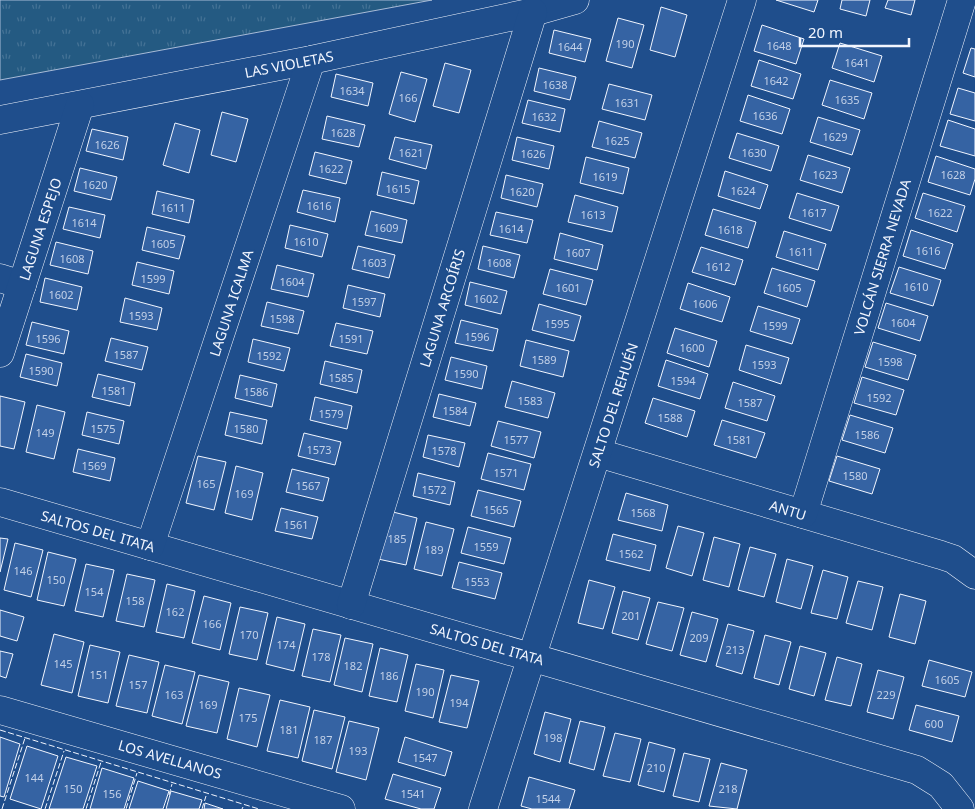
<svg xmlns="http://www.w3.org/2000/svg" width="975" height="809" viewBox="0 0 975 809" font-family="'Noto Sans',sans-serif">
  <defs>
    <pattern id="grass-tufts" width="24" height="20" patternUnits="userSpaceOnUse" patternTransform="scale(1.25)"><rect width="24" height="20" fill="#245a82"/><path d="M3 7l-1-3M5 7V3M7 7l1-3M15 17l-1-3M17 17v-4M19 17l1-3" fill="none" stroke="#447295"/></pattern>
  </defs>
  <rect width="100%" height="100%" fill="#1f4e8c"/>
  <polygon fill="url(#grass-tufts)" stroke="#a8bbd7" points="0,0 432,0 0,80"/>
  <g fill="#3563a3" stroke="#f2f6ff">
    <polygon points="776,0 818,0 814,12"/>
    <polygon points="842,0 870,0 866,16 840,9"/>
    <polygon points="888,0 915,0 911,15 885,8"/>
    <polygon points="661,7 687,15 675,57 650,50"/>
    <polygon points="618,18 644,25 632,68 606,61"/>
    <polygon points="762,25 804,39 796,64 754,51"/>
    <polygon points="554,30 591,39 585,62 549,53"/>
    <polygon points="840,43 882,56 874,82 832,68"/>
    <polygon points="971,48 975,49 975,77 963,73"/>
    <polygon points="759,60 801,74 793,99 751,86"/>
    <polygon points="445,63 471,70 459,113 433,106"/>
    <polygon points="539,68 576,77 570,100 534,91"/>
    <polygon points="401,72 427,79 415,122 389,114"/>
    <polygon points="336,74 373,83 368,106 331,97"/>
    <polygon points="830,80 872,93 864,119 822,105"/>
    <polygon points="609,84 652,95 645,120 602,109"/>
    <polygon points="958,88 975,93 975,121 950,114"/>
    <polygon points="748,95 790,109 782,134 740,121"/>
    <polygon points="528,100 565,109 560,132 522,123"/>
    <polygon points="222,112 248,119 236,162 211,155"/>
    <polygon points="327,116 365,125 359,147 322,139"/>
    <polygon points="818,117 860,130 852,155 810,142"/>
    <polygon points="948,120 975,129 975,156 940,146"/>
    <polygon points="599,121 642,133 635,158 592,147"/>
    <polygon points="175,123 200,130 189,173 163,165"/>
    <polygon points="92,129 128,137 123,160 86,151"/>
    <polygon points="737,133 779,146 771,171 729,158"/>
    <polygon points="395,137 432,145 426,169 389,159"/>
    <polygon points="517,137 554,146 549,169 512,160"/>
    <polygon points="315,152 352,161 346,184 309,175"/>
    <polygon points="808,155 850,168 842,193 800,180"/>
    <polygon points="936,156 975,169 975,179 970,195 928,182"/>
    <polygon points="586,157 629,168 623,194 580,183"/>
    <polygon points="80,168 117,177 111,200 74,191"/>
    <polygon points="725,171 768,185 760,209 718,196"/>
    <polygon points="382,172 419,181 414,204 377,195"/>
    <polygon points="506,175 543,184 537,207 501,198"/>
    <polygon points="303,190 340,198 335,222 297,212"/>
    <polygon points="157,191 194,200 189,223 152,214"/>
    <polygon points="797,193 839,206 831,231 789,218"/>
    <polygon points="923,193 965,206 957,232 915,218"/>
    <polygon points="575,195 618,207 612,232 568,222"/>
    <polygon points="69,207 105,215 100,238 63,229"/>
    <polygon points="713,209 756,222 748,248 705,235"/>
    <polygon points="371,211 407,220 402,243 365,235"/>
    <polygon points="496,212 533,220 527,243 490,235"/>
    <polygon points="290,225 328,234 322,257 285,248"/>
    <polygon points="147,227 185,236 179,259 142,250"/>
    <polygon points="911,230 953,244 945,269 903,256"/>
    <polygon points="784,231 826,244 818,270 776,257"/>
    <polygon points="560,233 603,245 597,270 554,259"/>
    <polygon points="56,242 93,251 88,274 50,265"/>
    <polygon points="358,246 395,255 389,278 352,269"/>
    <polygon points="483,246 520,255 514,278 478,269"/>
    <polygon points="701,247 743,260 735,285 692,272"/>
    <polygon points="137,262 174,271 169,294 132,285"/>
    <polygon points="277,265 314,274 308,297 271,289"/>
    <polygon points="899,267 941,280 933,306 890,293"/>
    <polygon points="772,268 815,281 807,307 764,293"/>
    <polygon points="550,269 593,280 586,305 543,294"/>
    <polygon points="45,278 82,287 77,310 40,302"/>
    <polygon points="470,282 507,291 501,314 465,305"/>
    <polygon points="688,283 730,297 722,322 680,309"/>
    <polygon points="348,285 385,294 380,317 343,308"/>
    <polygon points="125,298 162,308 157,330 120,322"/>
    <polygon points="267,302 304,311 298,334 261,326"/>
    <polygon points="886,303 928,316 920,341 878,328"/>
    <polygon points="539,304 581,316 574,341 532,330"/>
    <polygon points="758,306 800,319 792,344 750,331"/>
    <polygon points="461,320 498,329 493,351 455,343"/>
    <polygon points="32,322 69,331 64,354 26,345"/>
    <polygon points="336,323 373,331 367,354 330,346"/>
    <polygon points="675,328 717,341 709,367 667,353"/>
    <polygon points="111,338 148,347 142,370 105,361"/>
    <polygon points="253,339 290,348 284,371 248,362"/>
    <polygon points="526,340 569,351 563,377 520,366"/>
    <polygon points="873,342 916,355 908,380 865,367"/>
    <polygon points="746,345 789,358 781,384 739,370"/>
    <polygon points="26,354 62,363 57,386 20,377"/>
    <polygon points="451,357 487,366 482,389 445,380"/>
    <polygon points="666,360 708,374 700,399 658,386"/>
    <polygon points="325,361 362,370 357,393 320,384"/>
    <polygon points="98,374 135,383 130,406 92,397"/>
    <polygon points="240,375 277,384 272,407 235,398"/>
    <polygon points="862,377 904,390 896,415 854,403"/>
    <polygon points="512,381 555,393 548,418 505,407"/>
    <polygon points="733,382 775,396 767,421 725,408"/>
    <polygon points="439,394 476,403 470,426 433,417"/>
    <polygon points="0,396 25,402 14,449 0,446"/>
    <polygon points="315,397 352,406 347,429 310,420"/>
    <polygon points="653,398 695,411 687,437 645,423"/>
    <polygon points="37,405 65,412 54,459 26,452"/>
    <polygon points="87,412 124,421 119,444 82,435"/>
    <polygon points="230,412 267,420 262,444 225,435"/>
    <polygon points="850,415 893,428 885,453 842,440"/>
    <polygon points="722,420 765,433 756,458 714,445"/>
    <polygon points="498,421 541,432 534,458 491,446"/>
    <polygon points="304,433 341,442 335,465 298,456"/>
    <polygon points="428,435 465,443 459,467 423,457"/>
    <polygon points="78,449 115,458 110,481 73,472"/>
    <polygon points="488,453 531,464 524,490 481,479"/>
    <polygon points="198,456 226,462 214,510 186,503"/>
    <polygon points="837,456 880,469 872,494 829,481"/>
    <polygon points="236,466 263,473 252,520 225,513"/>
    <polygon points="292,469 329,478 323,501 286,492"/>
    <polygon points="418,473 455,482 450,505 413,496"/>
    <polygon points="478,490 521,501 514,527 471,516"/>
    <polygon points="626,493 668,505 662,531 618,520"/>
    <polygon points="281,508 318,517 312,539 275,531"/>
    <polygon points="389,511 417,518 406,565 378,559"/>
    <polygon points="426,522 454,529 442,576 414,569"/>
    <polygon points="678,526 704,533 692,576 666,568"/>
    <polygon points="468,527 511,538 504,564 461,553"/>
    <polygon points="613,534 656,545 650,571 606,560"/>
    <polygon points="714,537 740,544 729,587 703,580"/>
    <polygon points="0,538 8,539 0,572"/>
    <polygon points="15,543 43,550 31,597 4,590"/>
    <polygon points="750,547 776,554 764,597 738,590"/>
    <polygon points="48,552 76,559 64,606 37,600"/>
    <polygon points="787,559 813,566 801,609 776,602"/>
    <polygon points="459,562 502,573 495,599 452,588"/>
    <polygon points="86,564 114,570 103,617 75,611"/>
    <polygon points="823,570 848,577 837,619 811,613"/>
    <polygon points="127,574 155,580 144,627 116,621"/>
    <polygon points="589,580 615,587 603,629 578,623"/>
    <polygon points="858,581 883,587 872,630 846,623"/>
    <polygon points="167,584 195,591 184,638 156,632"/>
    <polygon points="623,591 650,598 638,640 612,633"/>
    <polygon points="900,594 926,601 915,644 889,637"/>
    <polygon points="204,596 231,603 220,650 192,643"/>
    <polygon points="658,602 684,608 672,651 646,644"/>
    <polygon points="240,607 268,613 257,660 229,654"/>
    <polygon points="0,610 24,617 17,641 0,636"/>
    <polygon points="692,612 718,619 706,662 680,655"/>
    <polygon points="277,617 305,624 294,671 266,664"/>
    <polygon points="728,624 754,631 742,674 716,666"/>
    <polygon points="313,629 341,635 330,682 302,676"/>
    <polygon points="54,634 84,642 72,693 41,685"/>
    <polygon points="765,635 791,642 779,685 754,678"/>
    <polygon points="345,638 373,644 362,692 334,685"/>
    <polygon points="90,645 120,652 108,703 78,696"/>
    <polygon points="800,646 826,653 814,696 789,689"/>
    <polygon points="380,648 408,655 397,702 369,696"/>
    <polygon points="0,651 13,654 6,678 0,676"/>
    <polygon points="129,655 159,662 147,713 116,706"/>
    <polygon points="837,657 862,664 851,706 825,700"/>
    <polygon points="929,660 972,672 965,697 922,686"/>
    <polygon points="416,664 444,670 433,718 405,711"/>
    <polygon points="165,665 195,672 182,724 152,716"/>
    <polygon points="878,670 904,677 893,719 867,712"/>
    <polygon points="199,675 229,682 217,733 186,726"/>
    <polygon points="451,675 479,681 467,728 439,722"/>
    <polygon points="239,688 270,695 257,747 227,739"/>
    <polygon points="280,700 310,707 298,758 267,751"/>
    <polygon points="916,705 959,716 952,742 909,730"/>
    <polygon points="314,710 345,717 332,769 302,761"/>
    <polygon points="545,712 571,719 560,762 534,754"/>
    <polygon points="349,721 379,728 366,780 336,772"/>
    <polygon points="580,721 605,727 594,770 569,763"/>
    <polygon points="615,733 641,739 630,782 603,776"/>
    <polygon points="0,737 20,744 4,797 0,796"/>
    <polygon points="405,737 452,752 445,776 398,762"/>
    <polygon points="649,742 675,749 664,792 638,785"/>
    <polygon points="27,746 58,756 41,809 10,799"/>
    <polygon points="684,753 710,759 699,802 673,796"/>
    <polygon points="66,757 97,766 83,809 49,809"/>
    <polygon points="721,763 747,770 737,809 709,806"/>
    <polygon points="102,768 134,778 124,809 90,809"/>
    <polygon points="393,774 441,788 434,809 421,809 385,799"/>
    <polygon points="529,777 575,790 569,809 532,809 521,806"/>
    <polygon points="138,781 169,791 163,809 129,809"/>
    <polygon points="171,791 202,800 199,809 166,809"/>
    <polygon points="205,803 223,809 204,809"/>
  </g>
  <g fill="none" stroke-linecap="round" stroke-linejoin="round">
    <defs>
      <g id="street">
        <polyline points="0,120 311,60 533,12 575,0"/>
        <polyline points="0,278 22,285"/>
        <polyline points="0,353 80,105"/>
        <polyline points="598,453 941,555 953,559 975,575"/>
        <polyline points="0,502 917,770 941,785 960,809"/>
        <polyline points="803,514 962,0"/>
        <polyline points="150,546 311,60"/>
        <polyline points="351,605 533,12"/>
        <polyline points="0,710 341,809"/>
        <polyline points="483,809 742,0"/>
      </g>
    </defs>
    <use href="#street" stroke="#f2f6ff" stroke-width="29"/>
    <use href="#street" stroke="#1f4e8c" stroke-width="28"/>
    <g stroke="#f2f6ff" stroke-width="1" stroke-dasharray="6 2.5" stroke-linecap="butt">
      <polyline points="0,730 259,809"/>
      <polyline points="169,795 172,784"/>
      <polyline points="2,809 25,738"/>
      <polyline points="45,809 64,751"/>
      <polyline points="86,809 101,762"/>
      <polyline points="126,809 137,773"/>
      <polyline points="202,809 206,796"/>
      <polyline points="242,809 243,807"/>
    </g>
  </g>
  <g text-anchor="middle" dominant-baseline="central" stroke-width="4" stroke-linejoin="round" paint-order="stroke">
    <g font-size="11" fill="#c3d1e8">
      <text x="625" y="43">190</text>
      <text x="779" y="45">1648</text>
      <text x="570" y="46">1644</text>
      <text x="857" y="62">1641</text>
      <text x="776" y="80">1642</text>
      <text x="555" y="84">1638</text>
      <text x="352" y="90">1634</text>
      <text x="408" y="97">166</text>
      <text x="847" y="99">1635</text>
      <text x="627" y="102">1631</text>
      <text x="765" y="115">1636</text>
      <text x="544" y="116">1632</text>
      <text x="343" y="132">1628</text>
      <text x="835" y="136">1629</text>
      <text x="617" y="140">1625</text>
      <text x="107" y="144">1626</text>
      <text x="411" y="152">1621</text>
      <text x="754" y="152">1630</text>
      <text x="533" y="153">1626</text>
      <text x="331" y="168">1622</text>
      <text x="825" y="174">1623</text>
      <text x="953" y="174">1628</text>
      <text x="605" y="176">1619</text>
      <text x="95" y="184">1620</text>
      <text x="398" y="188">1615</text>
      <text x="743" y="190">1624</text>
      <text x="522" y="191">1620</text>
      <text x="319" y="205">1616</text>
      <text x="173" y="207">1611</text>
      <text x="814" y="212">1617</text>
      <text x="940" y="212">1622</text>
      <text x="593" y="214">1613</text>
      <text x="84" y="222">1614</text>
      <text x="386" y="227">1609</text>
      <text x="511" y="228">1614</text>
      <text x="730" y="229">1618</text>
      <text x="306" y="241">1610</text>
      <text x="163" y="243">1605</text>
      <text x="928" y="250">1616</text>
      <text x="801" y="251">1611</text>
      <text x="578" y="252">1607</text>
      <text x="72" y="258">1608</text>
      <text x="374" y="262">1603</text>
      <text x="499" y="262">1608</text>
      <text x="718" y="266">1612</text>
      <text x="153" y="278">1599</text>
      <text x="292" y="281">1604</text>
      <text x="916" y="286">1610</text>
      <text x="568" y="287">1601</text>
      <text x="789" y="287">1605</text>
      <text x="61" y="294">1602</text>
      <text x="486" y="298">1602</text>
      <text x="364" y="301">1597</text>
      <text x="705" y="303">1606</text>
      <text x="141" y="315">1593</text>
      <text x="282" y="318">1598</text>
      <text x="903" y="322">1604</text>
      <text x="557" y="323">1595</text>
      <text x="775" y="325">1599</text>
      <text x="477" y="336">1596</text>
      <text x="48" y="338">1596</text>
      <text x="351" y="338">1591</text>
      <text x="692" y="347">1600</text>
      <text x="126" y="354">1587</text>
      <text x="269" y="355">1592</text>
      <text x="544" y="359">1589</text>
      <text x="890" y="361">1598</text>
      <text x="764" y="364">1593</text>
      <text x="41" y="370">1590</text>
      <text x="466" y="373">1590</text>
      <text x="341" y="377">1585</text>
      <text x="683" y="380">1594</text>
      <text x="114" y="390">1581</text>
      <text x="256" y="391">1586</text>
      <text x="879" y="397">1592</text>
      <text x="530" y="400">1583</text>
      <text x="750" y="402">1587</text>
      <text x="455" y="410">1584</text>
      <text x="331" y="413">1579</text>
      <text x="670" y="417">1588</text>
      <text x="103" y="428">1575</text>
      <text x="246" y="428">1580</text>
      <text x="45" y="432">149</text>
      <text x="867" y="434">1586</text>
      <text x="516" y="439">1577</text>
      <text x="739" y="439">1581</text>
      <text x="319" y="449">1573</text>
      <text x="444" y="450">1578</text>
      <text x="94" y="465">1569</text>
      <text x="506" y="472">1571</text>
      <text x="855" y="475">1580</text>
      <text x="206" y="483">165</text>
      <text x="308" y="485">1567</text>
      <text x="434" y="489">1572</text>
      <text x="244" y="493">169</text>
      <text x="496" y="509">1565</text>
      <text x="643" y="512">1568</text>
      <text x="296" y="524">1561</text>
      <text x="397" y="538">185</text>
      <text x="486" y="546">1559</text>
      <text x="434" y="549">189</text>
      <text x="631" y="553">1562</text>
      <text x="23" y="570">146</text>
      <text x="56" y="579">150</text>
      <text x="477" y="581">1553</text>
      <text x="94" y="591">154</text>
      <text x="135" y="600">158</text>
      <text x="175" y="611">162</text>
      <text x="631" y="615">201</text>
      <text x="212" y="623">166</text>
      <text x="249" y="634">170</text>
      <text x="699" y="637">209</text>
      <text x="286" y="644">174</text>
      <text x="735" y="649">213</text>
      <text x="321" y="656">178</text>
      <text x="63" y="663">145</text>
      <text x="353" y="665">182</text>
      <text x="99" y="674">151</text>
      <text x="389" y="675">186</text>
      <text x="947" y="679">1605</text>
      <text x="138" y="684">157</text>
      <text x="425" y="691">190</text>
      <text x="174" y="694">163</text>
      <text x="886" y="694">229</text>
      <text x="459" y="702">194</text>
      <text x="208" y="704">169</text>
      <text x="248" y="717">175</text>
      <text x="934" y="723">600</text>
      <text x="289" y="729">181</text>
      <text x="553" y="737">198</text>
      <text x="323" y="739">187</text>
      <text x="358" y="750">193</text>
      <text x="425" y="757">1547</text>
      <text x="656" y="767">210</text>
      <text x="34" y="777">144</text>
      <text x="73" y="788">150</text>
      <text x="728" y="788">218</text>
      <text x="112" y="793">156</text>
      <text x="413" y="793">1541</text>
      <text x="548" y="798">1544</text>
    </g>
    <g font-size="14" fill="#f2f6ff" stroke="#1f4e8c">
      <text transform="translate(289 64) rotate(-11)">LAS VIOLETAS</text>
      <text transform="translate(40 229) rotate(-72)">LAGUNA ESPEJO</text>
      <text transform="translate(882 257) rotate(-73)">VOLCÁN SIERRA NEVADA</text>
      <text transform="translate(231 303) rotate(-72)">LAGUNA ICALMA</text>
      <text transform="translate(442 308) rotate(-73)">LAGUNA ARCOÍRIS</text>
      <text transform="translate(613 405) rotate(-72)">SALTO DEL REHUÉN</text>
      <text transform="translate(788 510) rotate(17)">ANTU</text>
      <text transform="translate(98 531) rotate(16)">SALTOS DEL ITATA</text>
      <text transform="translate(487 644) rotate(16)">SALTOS DEL ITATA</text>
      <text transform="translate(170 759) rotate(16)">LOS AVELLANOS</text>
    </g>
  </g>
  <path d="M800 38v8h109v-8" fill="none" stroke="#f2f6ff" stroke-width="2.5"/>
  <text x="808" y="38" font-size="15" fill="#f2f6ff" stroke="#1f4e8c" stroke-width="4" paint-order="stroke">20 m</text>
</svg>
